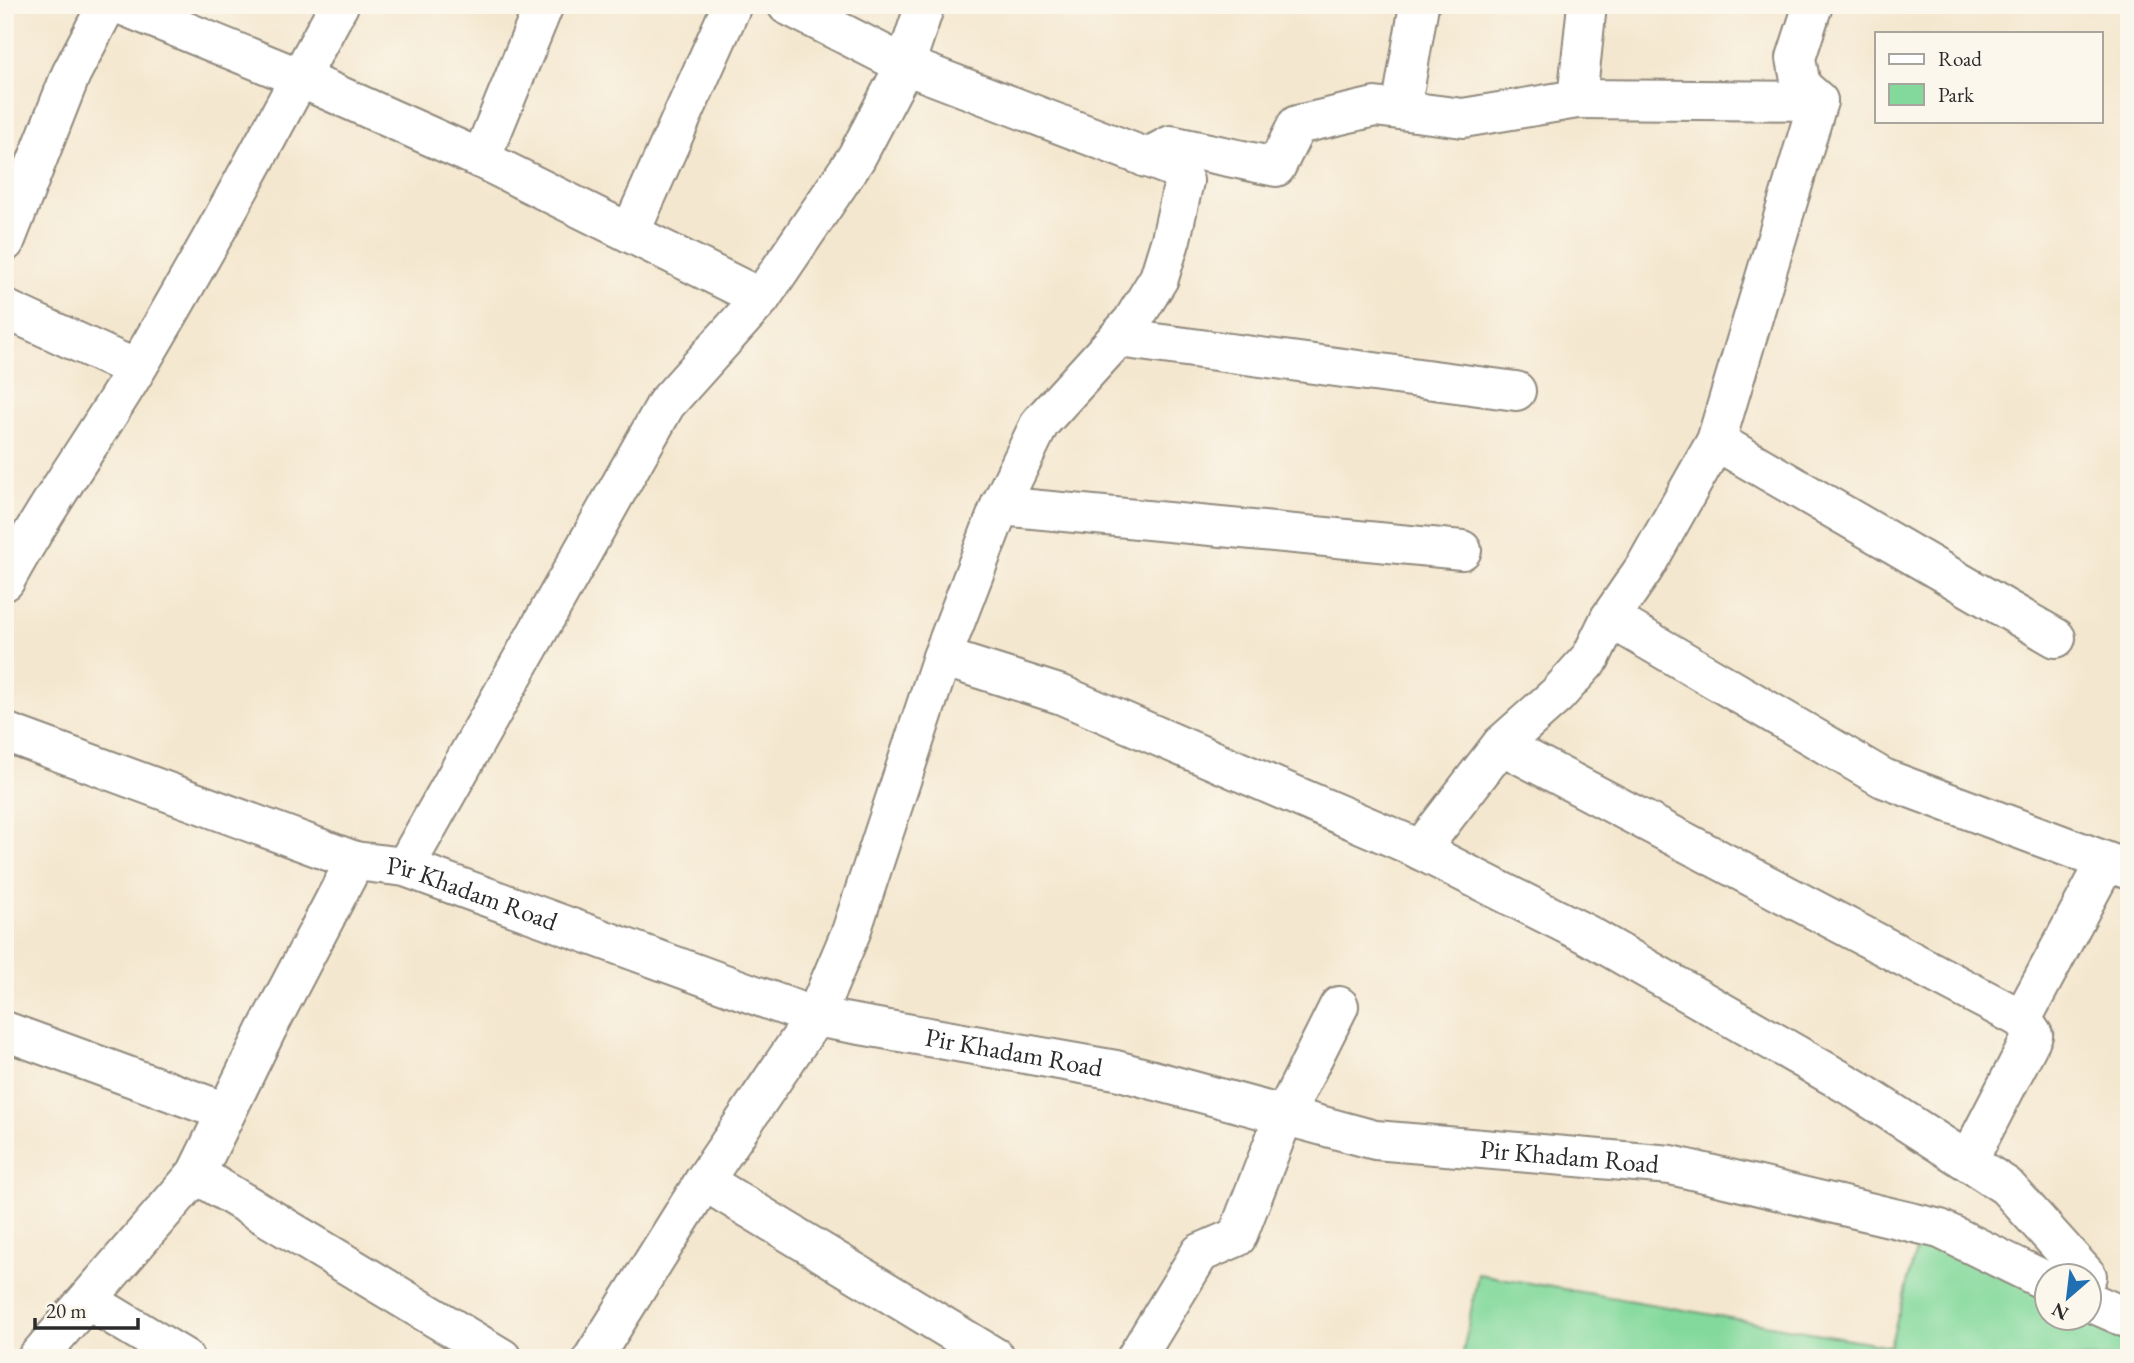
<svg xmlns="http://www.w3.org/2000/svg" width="2134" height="1363" viewBox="0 0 2134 1363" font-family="'EB Garamond',serif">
  <rect width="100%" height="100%" fill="#fbf7ec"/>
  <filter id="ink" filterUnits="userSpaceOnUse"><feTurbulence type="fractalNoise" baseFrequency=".0143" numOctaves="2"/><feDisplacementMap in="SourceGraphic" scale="14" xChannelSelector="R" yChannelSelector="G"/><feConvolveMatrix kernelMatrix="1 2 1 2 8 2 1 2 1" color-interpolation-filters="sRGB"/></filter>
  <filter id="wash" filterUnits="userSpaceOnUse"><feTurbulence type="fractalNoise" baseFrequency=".00686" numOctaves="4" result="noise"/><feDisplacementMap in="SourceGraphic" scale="28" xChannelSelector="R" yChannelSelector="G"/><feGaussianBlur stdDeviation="1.57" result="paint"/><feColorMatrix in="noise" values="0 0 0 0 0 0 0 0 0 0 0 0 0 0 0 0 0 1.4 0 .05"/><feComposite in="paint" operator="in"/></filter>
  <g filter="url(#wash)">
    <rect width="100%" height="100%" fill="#f4e7cf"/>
    <polygon fill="#83d99c" stroke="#578264" stroke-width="2" points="1923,1225 2046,1282 2046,1318 2129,1319 2129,1358 1462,1358 1478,1274 1890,1346"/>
  </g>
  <g filter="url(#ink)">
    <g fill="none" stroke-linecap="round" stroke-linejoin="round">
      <defs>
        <g id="minor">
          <polyline points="121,5 300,78 481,159 761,298"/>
          <polyline points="1587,5 1577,99 1818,101"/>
          <polyline points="1401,110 1419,5"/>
          <polyline points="1146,158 1171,145 1276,167 1297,125 1375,107 1463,118 1577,99"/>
          <polyline points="481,159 544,5"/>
          <polyline points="630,233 732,5"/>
          <polyline points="5,242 71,74 107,5"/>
          <polyline points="5,309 136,369"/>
          <polyline points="1118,338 1516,391"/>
          <polyline points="1716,441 2056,638"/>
          <polyline points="1000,506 1462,550"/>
          <path d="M5,581C45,507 94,440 137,368C208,249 273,127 339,5"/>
          <polyline points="1610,618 1883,778 2129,870"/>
          <polyline points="942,657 1062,695 1408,844 1588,935 1854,1088 2006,1186 2087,1276"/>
          <polyline points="1501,745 2022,1019 2106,862"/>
          <polyline points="1420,850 1501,745 1557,695 1591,657 1610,618 1645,567 1716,441 1818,101 1801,86 1796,58 1813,5"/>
          <polyline points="405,867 666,404 761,298 856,158 905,65 925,5"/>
          <polyline points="5,1031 226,1112"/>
          <polyline points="1968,1161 2033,1035 2022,1019"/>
          <polyline points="196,1174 502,1358"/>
          <polyline points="704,1181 996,1358"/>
          <polyline points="89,1301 184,1358"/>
          <polyline points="37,1358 196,1174 267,1029 355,861"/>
          <polyline points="593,1358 704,1181 815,1017 851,932 942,657 1000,506 1040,423 1132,322 1159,278 1171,239 1184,181 1174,168 905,65 787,5"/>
          <polyline points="1136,1358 1200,1253 1237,1237 1284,1116 1339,1006"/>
        </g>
        <g id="tertiary">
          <path id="s1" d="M5,732L355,861L405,867L815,1017L1116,1070L1375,1140L1671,1165L1940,1229L2046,1281"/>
          <polyline points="2088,1301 2129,1319"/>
        </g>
      </defs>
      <use href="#minor" stroke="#90897d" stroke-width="42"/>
      <use href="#tertiary" stroke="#90897d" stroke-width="42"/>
      <use href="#minor" stroke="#fff" stroke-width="38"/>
      <use href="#tertiary" stroke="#fff" stroke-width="38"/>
    </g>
  </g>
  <g text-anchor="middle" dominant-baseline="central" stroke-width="5" stroke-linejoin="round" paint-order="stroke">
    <g font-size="26" fill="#2b2b2b" stroke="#fbf7ec">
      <text stroke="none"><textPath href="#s1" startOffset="495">Pir Khadam Road</textPath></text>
      <text stroke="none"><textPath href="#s1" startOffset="1062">Pir Khadam Road</textPath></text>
      <text stroke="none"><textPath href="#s1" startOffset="1629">Pir Khadam Road</textPath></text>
    </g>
  </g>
  <rect width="2134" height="1363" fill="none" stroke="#fbf7ec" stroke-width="28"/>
  <rect x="1875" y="32" width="228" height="91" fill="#fbf7ec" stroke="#a8a59f" stroke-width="2"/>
  <rect x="1889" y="54" width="35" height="10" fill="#ffffff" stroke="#a8a59f" stroke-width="2"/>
  <text x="1938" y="66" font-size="21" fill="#2b2b2b">Road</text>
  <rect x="1889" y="84" width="35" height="21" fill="#83d99c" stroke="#a8a59f" stroke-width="2"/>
  <text x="1938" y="102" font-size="21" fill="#2b2b2b">Park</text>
  <g transform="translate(2068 1297) rotate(208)"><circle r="33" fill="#fbf7ec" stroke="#a8a59f" stroke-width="2"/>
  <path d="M0-5L12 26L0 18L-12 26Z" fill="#1f6fb2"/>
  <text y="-10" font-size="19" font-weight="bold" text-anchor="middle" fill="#2b2b2b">N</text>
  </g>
  <path d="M35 1318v10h103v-10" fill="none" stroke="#2b2b2b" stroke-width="3.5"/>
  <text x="46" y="1318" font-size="21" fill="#2b2b2b" stroke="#fbf7ec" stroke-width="5" paint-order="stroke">20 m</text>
</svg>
